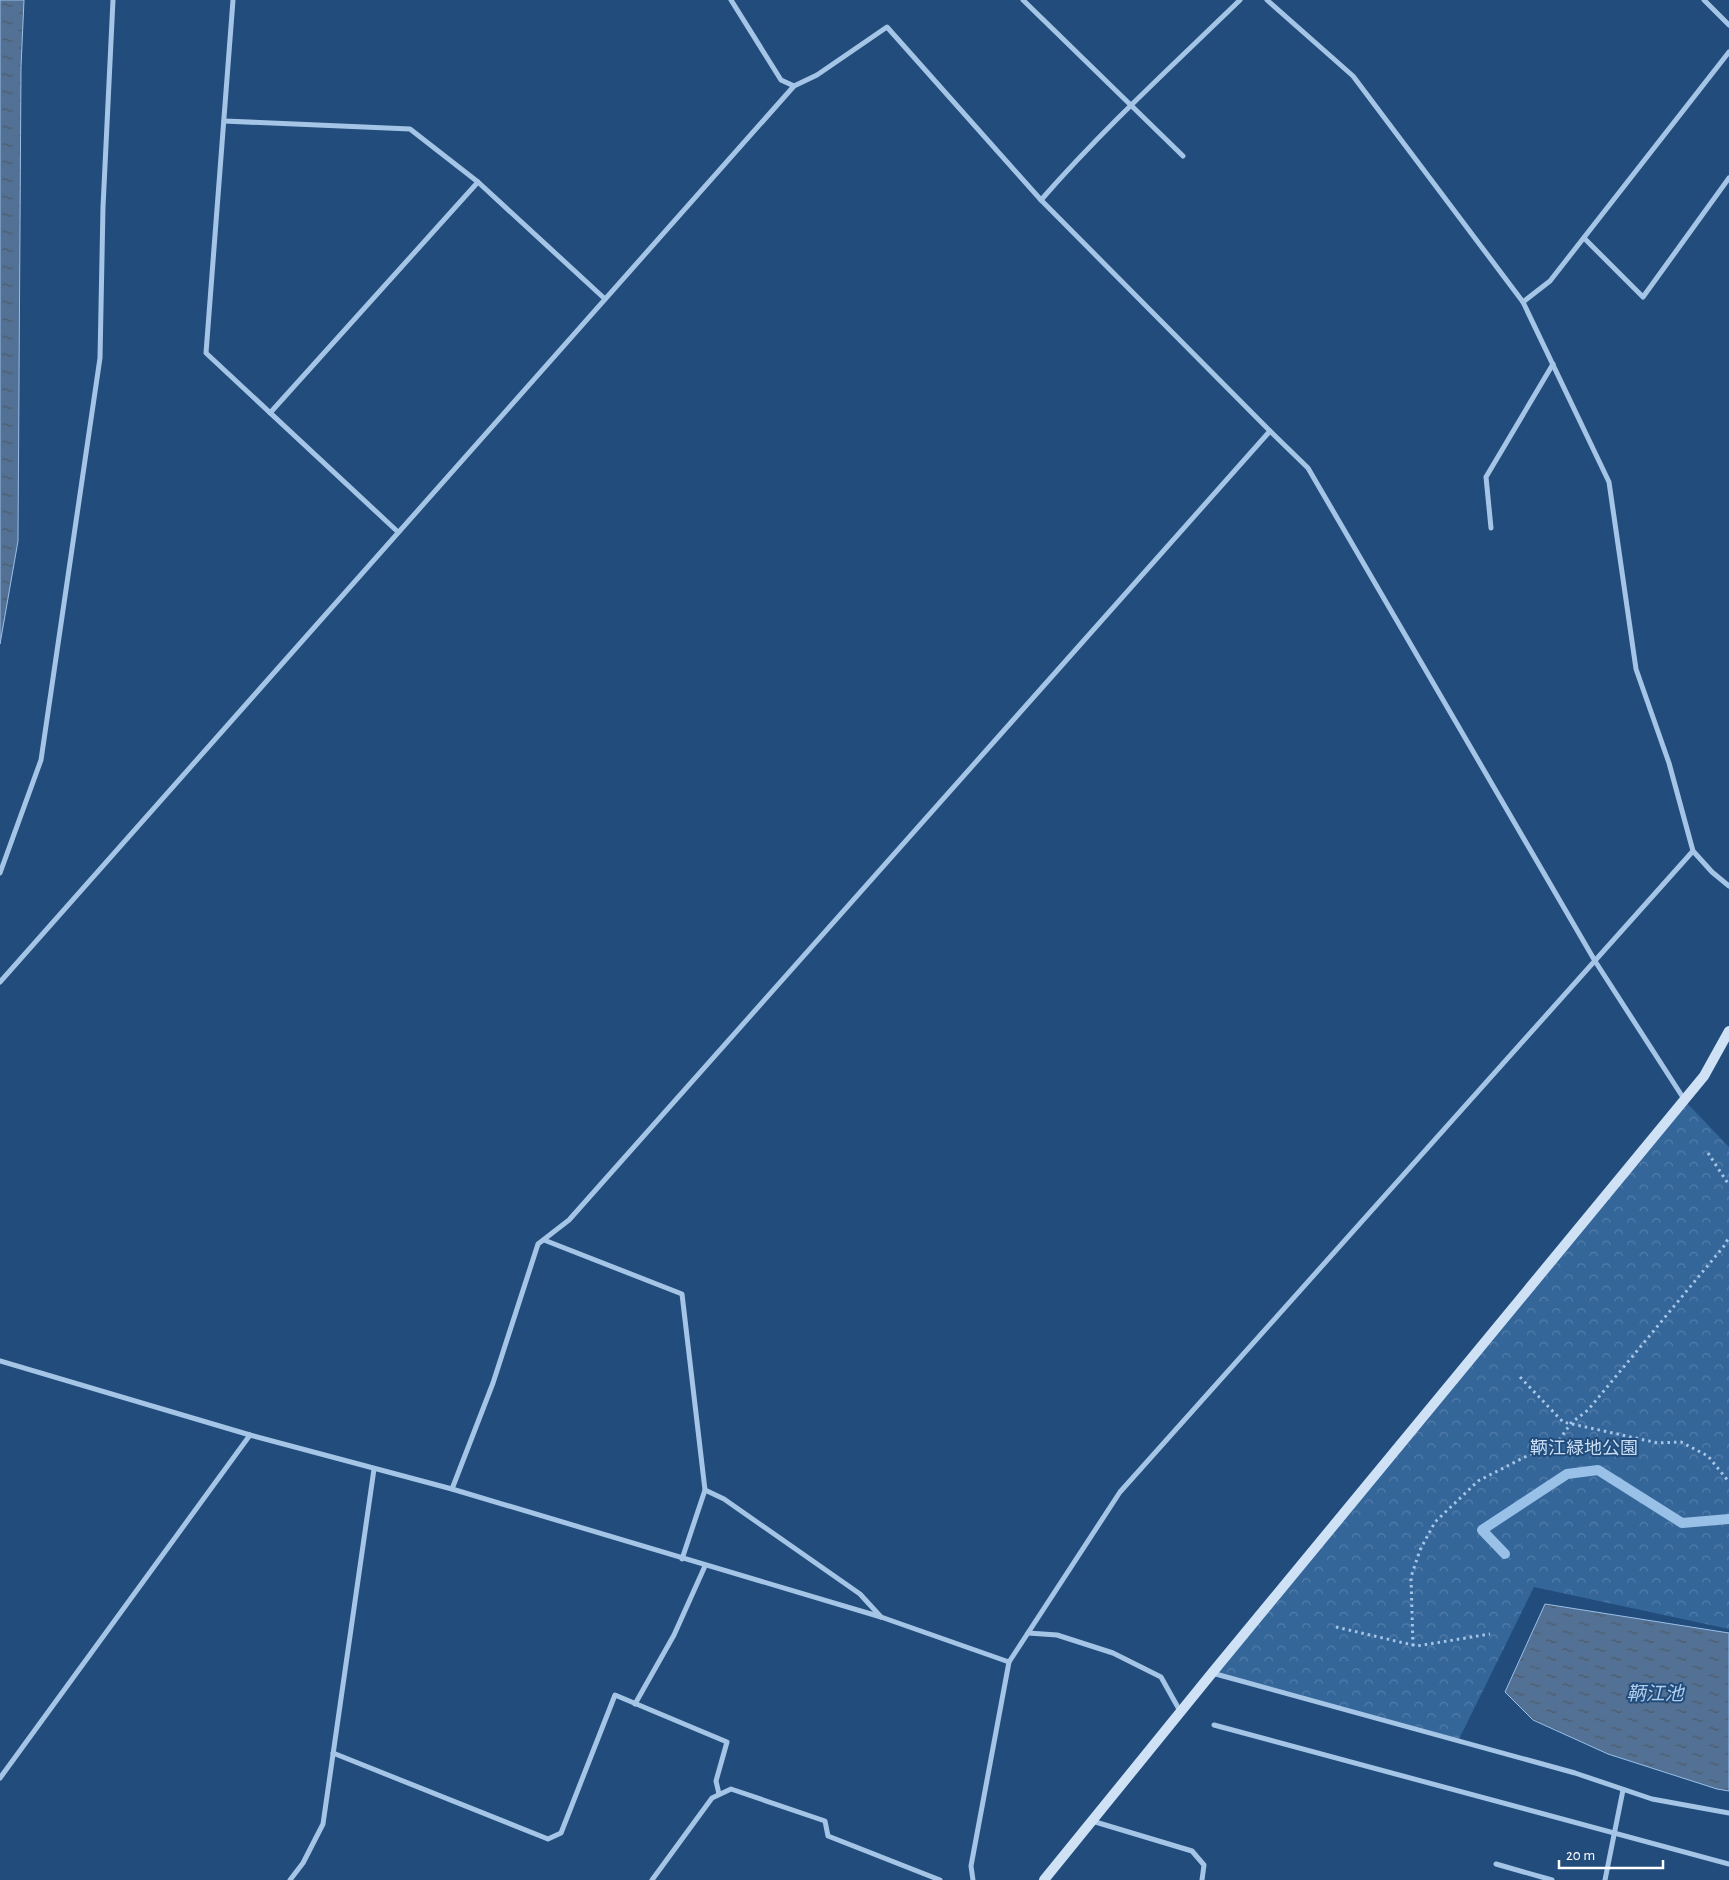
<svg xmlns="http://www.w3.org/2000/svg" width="1729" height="1880" viewBox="0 0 1729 1880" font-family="'Alegreya Sans','Noto Sans JP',sans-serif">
  <defs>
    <pattern id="park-crowns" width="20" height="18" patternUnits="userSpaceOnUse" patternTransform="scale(1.25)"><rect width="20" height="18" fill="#35669a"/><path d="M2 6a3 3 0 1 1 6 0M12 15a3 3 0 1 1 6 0" fill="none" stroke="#537da9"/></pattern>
    <pattern id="water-ripples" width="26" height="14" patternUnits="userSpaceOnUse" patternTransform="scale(1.25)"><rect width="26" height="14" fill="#527195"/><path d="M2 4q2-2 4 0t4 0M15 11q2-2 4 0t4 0" fill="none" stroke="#4e5b69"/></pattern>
  </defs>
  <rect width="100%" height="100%" fill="#224c7c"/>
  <polygon fill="url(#park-crowns)" points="1684,1100 1729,1147 1729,1629 1534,1587 1458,1741 1212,1673"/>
  <g fill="url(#water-ripples)" stroke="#99c0e7">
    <polygon points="0,0 24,0 21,67 18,541 0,644"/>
    <polygon points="1545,1604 1729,1633 1729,1791 1717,1789 1608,1754 1533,1720 1505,1692"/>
  </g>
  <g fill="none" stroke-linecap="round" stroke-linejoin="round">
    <polyline stroke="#99c0e7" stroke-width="10" points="1505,1554 1482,1530 1567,1474 1598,1470 1682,1523 1729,1519"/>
    <g stroke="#a5c5e6" stroke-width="3" stroke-dasharray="2.5 4" stroke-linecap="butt">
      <polyline points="1708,1153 1729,1185"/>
      <polyline points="1520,1377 1563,1422 1658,1443 1681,1442 1708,1456 1729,1482"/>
      <polyline points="1336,1627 1417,1646 1490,1634"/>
      <polyline points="1413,1646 1411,1577 1420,1550 1435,1522 1478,1481 1560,1439 1571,1423 1588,1410 1724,1246 1729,1237"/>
    </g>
    <g stroke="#a5c5e6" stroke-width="5">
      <polyline points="233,0 206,353 398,532"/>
      <polyline points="731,0 781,80 794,86 817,75 887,27 1041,200 1270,431"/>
      <polyline points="1023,0 1183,156"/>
      <polyline points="1267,0 1353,76 1523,302 1609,482 1636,669 1669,763 1693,851 1712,872 1729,886"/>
      <polyline points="1704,0 1729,25"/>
      <polyline points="224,121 410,129 478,182 605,299"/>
      <path d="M1041,200C1103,129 1173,65 1240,0"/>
      <polyline points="1584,238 1643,297 1729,178"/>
      <polyline points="1523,302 1550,281 1729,52"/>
      <polyline points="270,413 478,182"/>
      <polyline points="1491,528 1486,477 1553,364"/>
      <polyline points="0,873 41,760 100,358 103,207 113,0"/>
      <polyline points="0,982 794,86"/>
      <polyline points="544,1240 682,1294 705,1490 724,1499 860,1594 881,1617"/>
      <polyline points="0,1361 250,1435 452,1489 881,1617 1009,1662"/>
      <polyline points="452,1489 493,1383 538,1244 569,1220 1270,431 1308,468 1595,961 1684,1099"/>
      <polyline points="682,1559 705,1490"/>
      <polyline points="1028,1633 1057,1635 1113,1653 1161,1677 1180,1711"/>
      <polyline points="1212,1673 1575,1773 1652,1799 1729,1813"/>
      <polyline points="635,1704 674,1635 705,1566"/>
      <polyline points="1214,1725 1729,1864"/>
      <polyline points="333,1753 548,1839 561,1833 615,1695 727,1742 716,1781 719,1794"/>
      <polyline points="0,1778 250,1435"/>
      <polyline points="1092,1821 1192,1851 1204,1865 1202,1880"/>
      <polyline points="1496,1864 1552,1880"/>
      <polyline points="290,1880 303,1863 323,1824 374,1469"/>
      <polyline points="652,1880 712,1798 731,1789 825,1821 828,1836 940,1880"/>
      <polyline points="973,1880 971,1866 1009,1662 1120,1492 1693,851"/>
      <polyline points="1605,1880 1623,1790"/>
    </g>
    <polyline stroke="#cfe1f5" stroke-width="10" points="1044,1880 1212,1673 1704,1076 1729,1031"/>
  </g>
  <g text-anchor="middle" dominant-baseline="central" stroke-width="4" stroke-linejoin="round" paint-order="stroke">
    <g font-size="18" fill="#c8def5" stroke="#224c7c">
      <text x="1584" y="1449">鞆江緑地公園</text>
    </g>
    <g font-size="19" font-style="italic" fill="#b0ceee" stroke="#224c7c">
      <text x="1655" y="1694">鞆江池</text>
    </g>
  </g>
  <path d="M1559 1860v8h104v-8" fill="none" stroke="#ffffff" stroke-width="2.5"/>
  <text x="1566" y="1860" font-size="15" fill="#ffffff" stroke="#224c7c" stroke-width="4" paint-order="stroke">20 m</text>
</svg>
